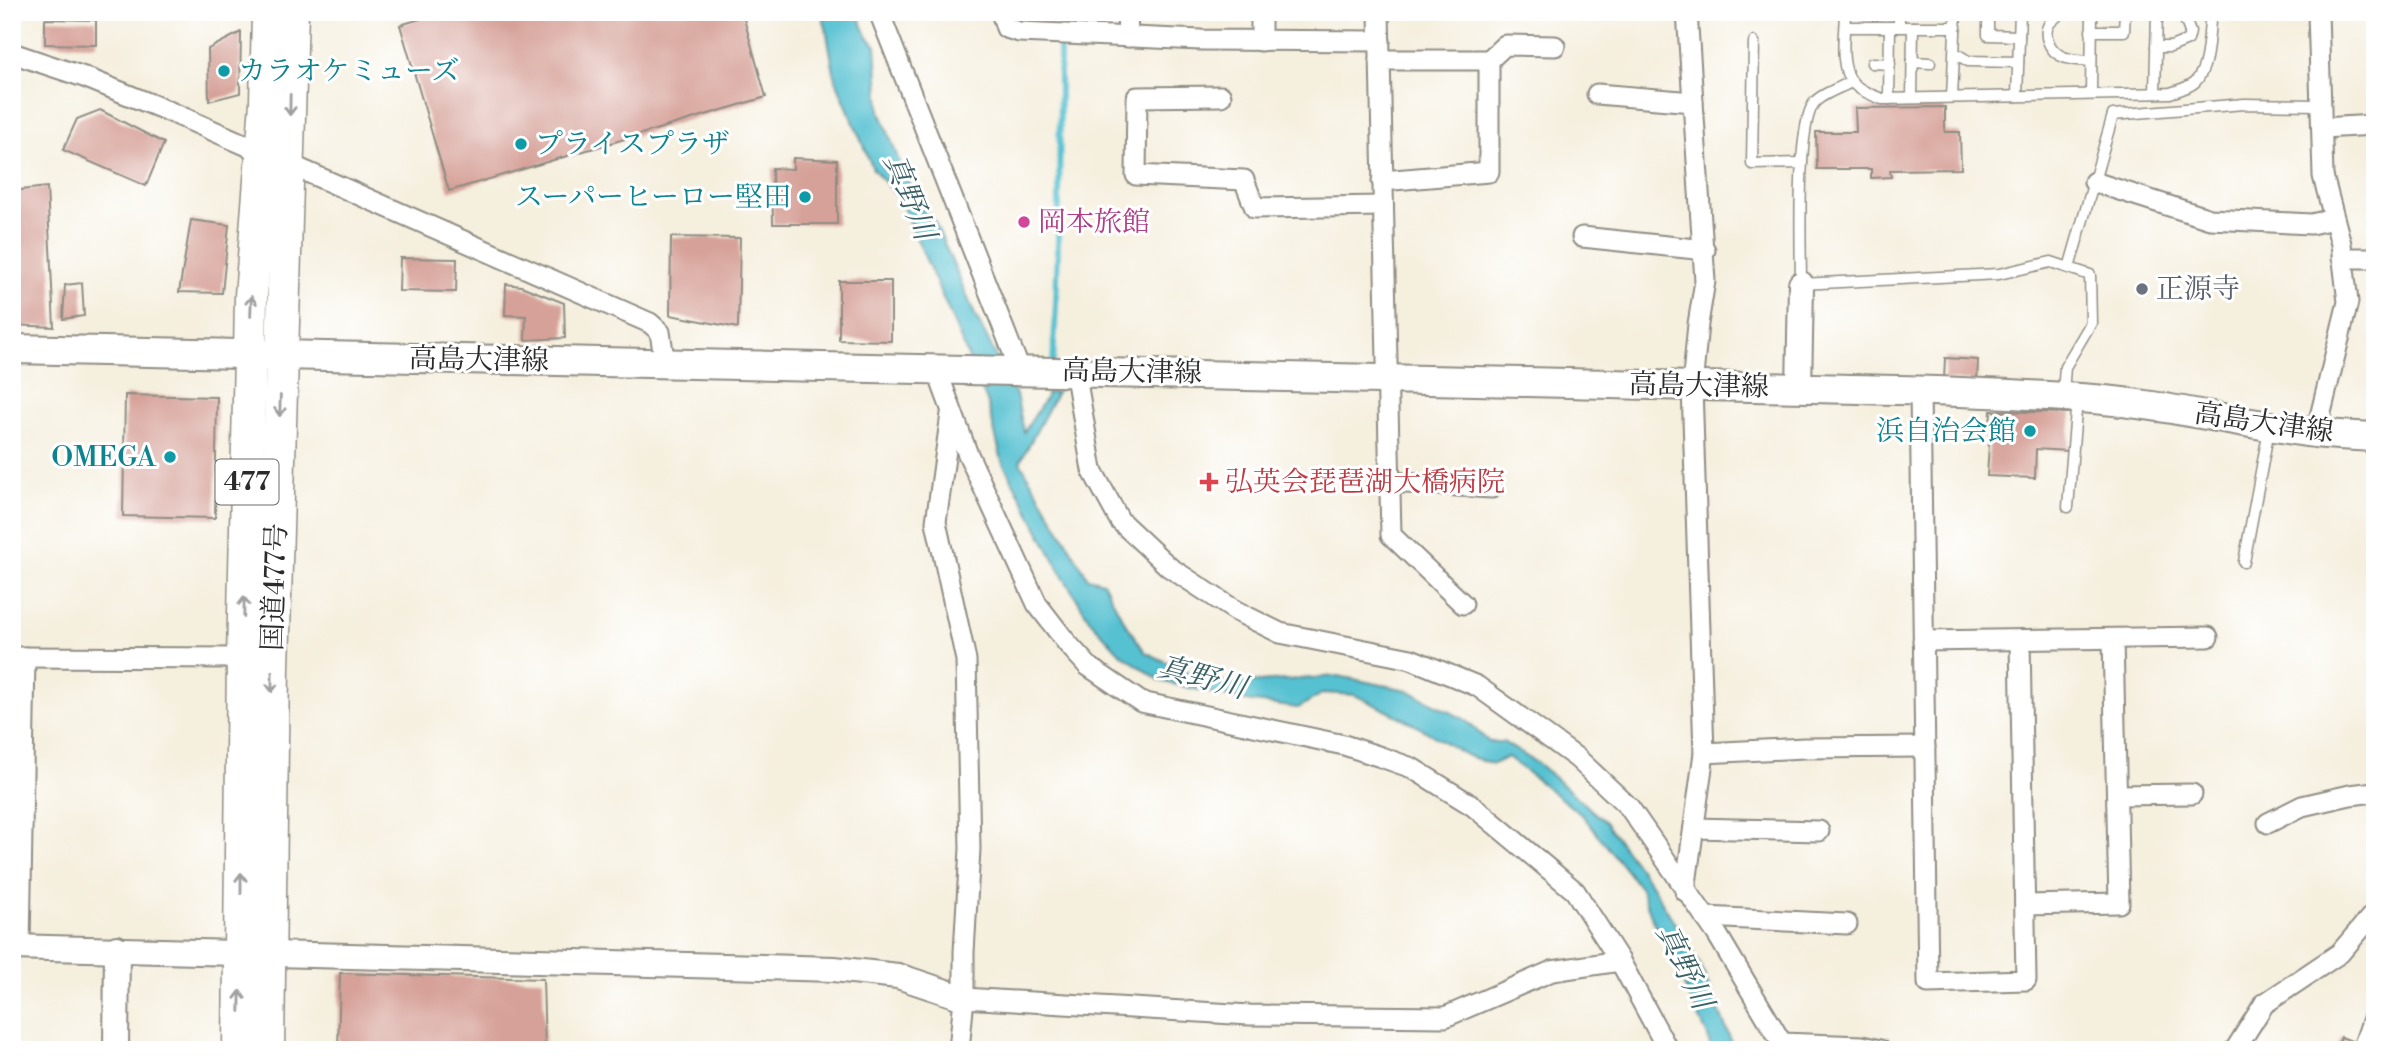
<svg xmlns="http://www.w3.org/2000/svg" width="2387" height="1062" viewBox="0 0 2387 1062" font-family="'Libre Bodoni','Noto Serif JP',serif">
  <rect width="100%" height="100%" fill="#fff"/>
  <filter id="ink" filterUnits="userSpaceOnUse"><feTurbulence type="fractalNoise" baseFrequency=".0143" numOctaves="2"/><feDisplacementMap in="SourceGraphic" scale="14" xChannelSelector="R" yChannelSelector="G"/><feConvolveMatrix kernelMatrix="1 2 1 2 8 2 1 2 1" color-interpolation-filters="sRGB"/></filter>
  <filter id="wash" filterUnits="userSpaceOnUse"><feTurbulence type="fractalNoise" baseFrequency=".00686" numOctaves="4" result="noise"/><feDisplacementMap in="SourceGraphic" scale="28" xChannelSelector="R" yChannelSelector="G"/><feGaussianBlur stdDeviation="1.57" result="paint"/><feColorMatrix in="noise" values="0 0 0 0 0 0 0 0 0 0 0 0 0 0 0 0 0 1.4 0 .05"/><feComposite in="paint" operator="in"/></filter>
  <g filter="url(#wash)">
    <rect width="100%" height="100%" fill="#f5efde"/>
    <polygon fill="#56c1d1" stroke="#40767e" stroke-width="2" points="821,12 857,12 867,36 876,46 880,111 902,169 924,210 934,220 975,315 1016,395 1024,432 1045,399 1047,393 1057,392 1020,462 1088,578 1103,582 1121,616 1145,652 1196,676 1234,684 1338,676 1407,690 1464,719 1489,742 1503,742 1540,765 1605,822 1651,884 1700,965 1735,1050 1711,1050 1708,1036 1682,981 1682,973 1652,918 1641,889 1583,816 1508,757 1493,764 1468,756 1410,722 1355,695 1323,693 1298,708 1246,701 1161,681 1121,654 1091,622 1064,578 1002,461 987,401 947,307 899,198 873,169 835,78 826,28"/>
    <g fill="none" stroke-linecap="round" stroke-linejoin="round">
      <path stroke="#56c1d1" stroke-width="6" d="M1053,364C1060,247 1060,129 1060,12"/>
    </g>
    <g id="blocks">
      <g fill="#d6a198">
        <polygon points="444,12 742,12 766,97 449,191 400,25"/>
        <polygon points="45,19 96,20 96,45 45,44"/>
        <polygon points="241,32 240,93 209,101 208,49"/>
        <polygon points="1945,107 1945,132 1960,132 1961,169 1890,170 1891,177 1871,178 1871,169 1817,169 1816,132 1856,132 1855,108"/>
        <polygon points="100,110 164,143 146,186 63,150 77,119"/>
        <polygon points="793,158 837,160 837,224 773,224 772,168 793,169"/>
        <polygon points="47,187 54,327 12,325 12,191"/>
        <polygon points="191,220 229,225 222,293 179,292"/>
        <polygon points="671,237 740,238 738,328 670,315"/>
        <polygon points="400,258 457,259 456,292 399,291"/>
        <polygon points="839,281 891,281 891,341 839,340"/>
        <polygon points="82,283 84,316 63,319 65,285"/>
        <polygon points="506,284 521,286 564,303 565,338 525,340 526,316 505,315"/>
        <polygon points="1945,358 1978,360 1977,381 1944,380"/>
        <polygon points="125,395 217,397 215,518 123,516"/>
        <polygon points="1991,411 2072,413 2068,451 2036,449 2035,478 1987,476"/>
        <polygon points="340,973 543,979 545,1050 338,1050"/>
        <polygon points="2341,1037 2360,1044 2357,1050 2335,1050"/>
      </g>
    </g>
  </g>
  <g filter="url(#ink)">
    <use href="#blocks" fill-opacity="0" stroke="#908d84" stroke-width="2"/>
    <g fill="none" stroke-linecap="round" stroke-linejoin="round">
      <defs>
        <g id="service">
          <path d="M1845,12C1845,32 1838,67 1853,83C1860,91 1872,95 1882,99L2170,93C2179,90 2188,88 2195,82C2210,67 2208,32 2211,12"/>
          <polyline points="1988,12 1988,35 2019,36"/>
          <path d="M2061,12C2058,16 2052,20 2049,24C2046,29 2046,36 2048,41C2055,60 2073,60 2091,61"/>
          <polyline points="1845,27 1956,27"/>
          <polyline points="1899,27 1899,12"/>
          <polyline points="2091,31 2124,31 2125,12"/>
          <polyline points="1754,42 1752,164 1802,163"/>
          <polyline points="2156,47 2171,47 2188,40 2190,32 2182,12"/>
          <polyline points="1955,53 1968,61 2018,62"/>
          <polyline points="1912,62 1930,63"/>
          <polyline points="1872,63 1890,64"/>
          <path d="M1851,82C1840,88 1821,94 1814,103C1796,127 1801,249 1801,284L1999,274L2051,262L2090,275L2091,323L2065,367L2063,393"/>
          <polyline points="2155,93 2157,12"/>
          <polyline points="2091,94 2092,12"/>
          <polyline points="2017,96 2020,12"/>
          <polyline points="1952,97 1956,12"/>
          <polyline points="1912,98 1913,27"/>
          <polyline points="1889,99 1890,27"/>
          <polyline points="2069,268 2113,115 2244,104 2321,105"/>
          <polyline points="2068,507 2077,399"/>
          <polyline points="2244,562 2269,429"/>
        </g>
        <g id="minor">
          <polyline points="879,12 1020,370"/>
          <polyline points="1001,12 1006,28 1019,32 1201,40 1380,41"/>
          <polyline points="1127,12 1128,37"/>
          <polyline points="1379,12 1391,535 1463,604"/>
          <polyline points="1261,41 1261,12"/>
          <polyline points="12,53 84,77 173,113 650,323 660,332 665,364"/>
          <polyline points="1380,60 1489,60 1489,172 1382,181"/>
          <polyline points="1489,60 1505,45 1555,46"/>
          <polyline points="1597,94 1693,102"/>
          <polyline points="1221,96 1137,97 1136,175 1244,180 1255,208 1383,206"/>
          <polyline points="2322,128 2375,125"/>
          <polyline points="2094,182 2210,219 2311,224 2334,219"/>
          <polyline points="1582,237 1705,250"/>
          <polyline points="2342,258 2375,258"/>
          <polyline points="936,368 967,452 1037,604 1067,643 1088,666 1141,702 1344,745 1381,757 1412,768 1473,806 1575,891 1620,961 1668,1050"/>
          <polyline points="1075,370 1092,470 1120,521 1169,567 1236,611 1280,633 1411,659 1477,686 1577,758 1629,807 1717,934 1786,1050"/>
          <polyline points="1920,390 1928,983 2026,980 2020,640"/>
          <polyline points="951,414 936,522 966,660 970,849 964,952 964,998 959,1050"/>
          <polyline points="2316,433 2348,302 2341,244 2323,176 2318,12"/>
          <polyline points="1389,482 1492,488"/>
          <polyline points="1923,641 2208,637"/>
          <polyline points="13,657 243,658"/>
          <polyline points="1704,753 1804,748 1925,747"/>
          <polyline points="2117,795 2192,794"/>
          <polyline points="2268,823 2302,806 2350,795 2375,792"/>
          <polyline points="1694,828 1819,831"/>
          <polyline points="1685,891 1704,753 1692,387 1698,324 1705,281 1687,12"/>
          <polyline points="2025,905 2119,903 2113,639"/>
          <polyline points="1705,917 1847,924"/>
          <polyline points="20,947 25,657"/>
          <polyline points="964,998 1250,1015 1445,1017 1552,971 1620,961"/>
          <polyline points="1782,1043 1862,1046 1880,1050"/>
          <polyline points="2235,1050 2264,1004 2340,953 2375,912"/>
          <polyline points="2362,1050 2375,1013"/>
        </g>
        <g id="tertiary">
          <polyline points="1799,389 1801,284"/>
          <polyline points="12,947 834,969 898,976 964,998"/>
          <polyline points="116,1050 117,948"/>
        </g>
        <path id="secondary" d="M12,349C531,365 1050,368 1569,383C1740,388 1910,387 2080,398C2160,403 2237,423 2315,433C2335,435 2355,436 2375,437"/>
        <g id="trunk">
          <polyline points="239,1050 243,658 250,356 251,296 266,103 268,12"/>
          <polyline points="268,1050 273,667 292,12"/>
        </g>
      </defs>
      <use href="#service" stroke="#908d84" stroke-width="13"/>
      <use href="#minor" stroke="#908d84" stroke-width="23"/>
      <use href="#tertiary" stroke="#908d84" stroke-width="28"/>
      <use href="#secondary" stroke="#908d84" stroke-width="32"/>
      <use href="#trunk" stroke="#908d84" stroke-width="35"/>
      <use href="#service" stroke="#fff" stroke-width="10"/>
      <use href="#minor" stroke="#fff" stroke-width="19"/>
      <use href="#tertiary" stroke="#fff" stroke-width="24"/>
      <use href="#secondary" stroke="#fff" stroke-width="28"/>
      <use href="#trunk" stroke="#fff" stroke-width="32"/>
    </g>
    <defs><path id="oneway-shaft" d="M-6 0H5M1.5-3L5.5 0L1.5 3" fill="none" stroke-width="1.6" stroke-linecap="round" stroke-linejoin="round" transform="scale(1.75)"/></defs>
    <g stroke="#a0a0a0">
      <use href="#oneway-shaft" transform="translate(290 105) rotate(91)"/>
      <use href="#oneway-shaft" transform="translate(251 306) rotate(-88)"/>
      <use href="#oneway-shaft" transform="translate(280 406) rotate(92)"/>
      <use href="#oneway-shaft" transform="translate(244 607) rotate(-89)"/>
      <use href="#oneway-shaft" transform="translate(272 682) rotate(90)"/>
      <use href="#oneway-shaft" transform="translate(241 883) rotate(-90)"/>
      <use href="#oneway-shaft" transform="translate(240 1001) rotate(-89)"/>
    </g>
  </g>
  <g fill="#0f9aa8" stroke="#fff" stroke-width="2.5">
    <circle cx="224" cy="71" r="7"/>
    <circle cx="521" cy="144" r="7"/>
    <circle cx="805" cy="197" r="7"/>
    <circle cx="2030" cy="431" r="7"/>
    <circle cx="170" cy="457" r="7"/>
  </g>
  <circle fill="#d1479c" stroke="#fff" stroke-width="2.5" cx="1024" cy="222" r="7"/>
  <circle fill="#6b7280" stroke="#fff" stroke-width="2.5" cx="2142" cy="289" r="7"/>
  <path fill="#e0444e" stroke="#fff" stroke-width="2.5" d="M1205.5 471.5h7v7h7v7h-7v7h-7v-7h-7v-7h7z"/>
  <g text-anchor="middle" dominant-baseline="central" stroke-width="6" stroke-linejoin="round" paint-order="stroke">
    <rect fill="#fff" stroke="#6b6b6b" stroke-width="2" x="215.5" y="459.5" width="63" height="45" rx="5"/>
    <g font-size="26" font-weight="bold" fill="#2b2b2b">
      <text x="247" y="482">477</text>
    </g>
    <g font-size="28" fill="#0d838f" stroke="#fff" text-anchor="end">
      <text x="238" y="71" text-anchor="start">カラオケミューズ</text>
      <text x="535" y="144" text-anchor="start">プライスプラザ</text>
      <text x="791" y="197">スーパーヒーロー堅田</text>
      <text x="2016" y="431">浜自治会館</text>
      <text x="156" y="457">OMEGA</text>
    </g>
    <g font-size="28" fill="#b23c85" stroke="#fff" text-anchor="start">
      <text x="1038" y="222">岡本旅館</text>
    </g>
    <g font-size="28" fill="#5b616d" stroke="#fff" text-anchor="start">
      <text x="2156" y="289">正源寺</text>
    </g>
    <g font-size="28" fill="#2b2b2b" stroke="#fff">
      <text transform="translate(479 360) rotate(1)">高島大津線</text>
      <text transform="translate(1132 372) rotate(1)">高島大津線</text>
      <text transform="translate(1699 386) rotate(1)">高島大津線</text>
      <text transform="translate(2264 423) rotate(8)">高島大津線</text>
      <text transform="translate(275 587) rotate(-88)">国道477号</text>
    </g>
    <g font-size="28" fill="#be3a42" stroke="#fff" text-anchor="start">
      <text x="1225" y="482">弘英会琵琶湖大橋病院</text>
    </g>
    <g font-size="30" font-style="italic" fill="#3a6065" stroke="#fff">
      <text transform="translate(909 197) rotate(68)">真野川</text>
      <text transform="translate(1202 678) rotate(15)">真野川</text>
      <text transform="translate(1684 967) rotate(64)">真野川</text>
    </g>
  </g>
  <rect width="2387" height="1062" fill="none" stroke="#fff" stroke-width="42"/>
</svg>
